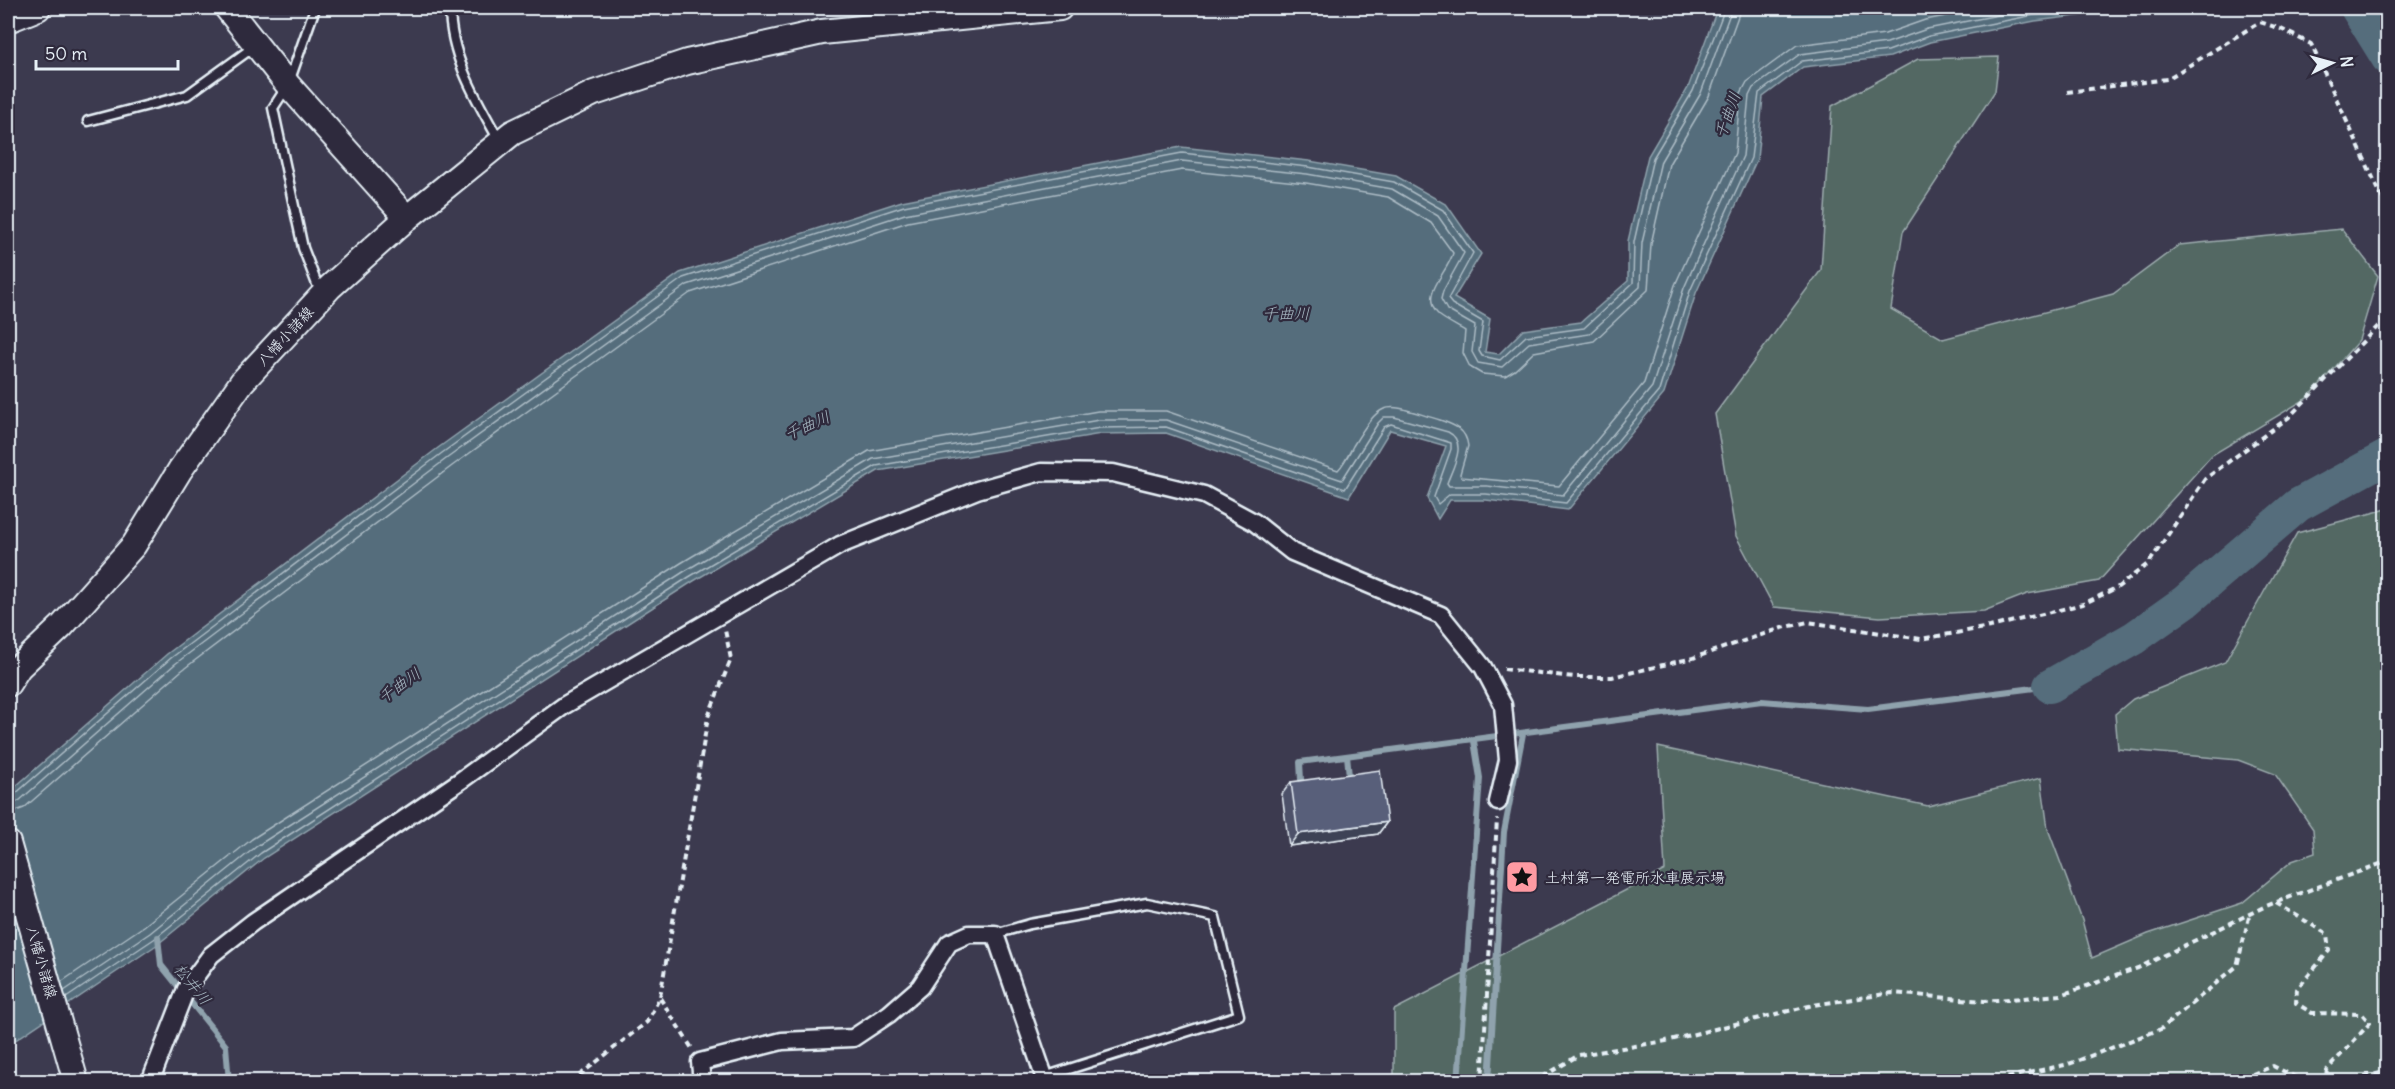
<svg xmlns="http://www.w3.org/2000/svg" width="2395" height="1089" viewBox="0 0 2395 1089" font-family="Delius,'Klee One',sans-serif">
  <rect width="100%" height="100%" fill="#3c3a4f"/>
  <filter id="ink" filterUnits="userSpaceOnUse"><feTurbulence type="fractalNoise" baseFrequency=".0167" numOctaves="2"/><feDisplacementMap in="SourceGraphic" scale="12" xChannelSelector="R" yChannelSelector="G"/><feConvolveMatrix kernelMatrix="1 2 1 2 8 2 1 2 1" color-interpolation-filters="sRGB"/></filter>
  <g filter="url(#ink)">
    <g fill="#526864" stroke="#9dacae" stroke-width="1.5">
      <polygon points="1999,57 1995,91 1903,232 1891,309 1943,339 2113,294 2179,245 2342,229 2378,276 2359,340 2309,397 2212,455 2099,581 2027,594 1984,611 1880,617 1774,607 1736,536 1715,414 1821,270 1832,106 1918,59"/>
      <polygon points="2387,509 2387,1081 1394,1081 1394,1010 1665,870 1658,747 1928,806 2041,778 2048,829 2082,920 2092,958 2148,934 2242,903 2292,861 2315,853 2313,829 2275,774 2238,760 2118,749 2115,714 2133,699 2225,662 2297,533"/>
    </g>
    <polygon fill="#546d7b" stroke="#8fa2ad" stroke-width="1.5" points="1723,8 2113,8 2101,13 2035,21 1930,42 1890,57 1803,67 1763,97 1757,159 1696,293 1664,394 1568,510 1486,500 1450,500 1438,519 1427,498 1446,446 1390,430 1349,497 1166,433 1101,434 878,471 692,582 264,858 158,944 8,1045 8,793 167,654 438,448 680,273 902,201 1181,147 1309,161 1396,176 1447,205 1481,254 1454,298 1490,319 1485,352 1499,354 1523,330 1581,322 1628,281 1628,241 1648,156 1688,88 1716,12"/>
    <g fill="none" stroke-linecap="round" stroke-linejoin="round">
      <g stroke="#adbcc6" stroke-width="1.5">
        <polyline points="8,797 14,795 171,658 442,453 683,278 904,206 1182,153 1308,167 1394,182 1443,210 1473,253 1448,299 1452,304 1483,322 1479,351 1482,356 1500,360 1526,336 1584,328 1633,283 1634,242 1653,158 1693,91 1725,8"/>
        <polyline points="8,805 19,801 175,664 446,459 687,285 905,214 1182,161 1307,174 1392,189 1438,216 1464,253 1443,291 1441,299 1447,310 1475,326 1472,352 1478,363 1502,367 1529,343 1589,334 1640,287 1642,243 1661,161 1701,93 1732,8"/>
        <path d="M8,814L24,808L181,671L452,466L690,293L908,222L1182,170L1306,183L1388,197L1431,223L1453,253C1448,273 1417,296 1440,316C1448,322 1457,326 1465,331L1463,353L1470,367L1482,374L1505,376L1515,370L1534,352L1594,341L1648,290L1651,244L1669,164L1709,96L1741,8"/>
        <path d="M61,982L144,926L252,839L681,563L869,451L1098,411H1166L1338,470C1344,464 1349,454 1353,446C1384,395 1386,404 1440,420C1454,425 1466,429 1468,446L1460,474L1461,477L1559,486L1644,383L1675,285L1735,153L1740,95L1747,82L1797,45L1885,34L1925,20L1988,8"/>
        <path d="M64,991L150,933L257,846L685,571L873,459L1099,420H1166L1342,480L1378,423L1384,417H1394L1448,432C1468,442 1453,467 1447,483L1449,486H1487L1563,495L1652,387L1684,288L1743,156L1749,96L1753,88L1800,54L1887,43L1927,29L2034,8"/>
        <polyline points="66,998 154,939 261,853 689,577 876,466 1100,428 1166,427 1345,489 1384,427 1391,424 1451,443 1451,449 1434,497 1438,504 1450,494 1486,494 1566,503 1659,391 1690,291 1751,158 1759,93 1802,61 1888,51 1929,36 2034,15 2099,8"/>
      </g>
      <g stroke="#8fa2ad" stroke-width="6">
        <polyline points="1347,756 1349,776"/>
        <polyline points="1301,780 1300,762 1762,701 1868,709 2050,686"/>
        <polyline points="158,937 161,965 226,1046 229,1082"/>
        <polyline points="1458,1082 1480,778 1474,741"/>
        <polyline points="1489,1082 1504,832 1523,734"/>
      </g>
      <g stroke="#546d7b" stroke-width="34">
        <polyline points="2357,8 2388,58"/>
        <polyline points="2050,686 2134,638 2186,601 2298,505 2388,456"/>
      </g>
      <defs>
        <g id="lane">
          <polyline points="315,8 288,85 273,108 303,248 320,292"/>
          <path d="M450,8C450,56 476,99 499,140"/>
          <polyline points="88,121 187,95 255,46"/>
          <polyline points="995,934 1030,924 1147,903 1215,917 1239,1015 1044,1077"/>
        </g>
        <g id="street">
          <polyline points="150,1082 186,989 211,955 253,922 460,781 565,705 840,545 977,490 1041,472 1113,473 1204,495 1254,522 1292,552 1441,615 1483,667 1503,705 1508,760 1498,802"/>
          <polyline points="702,1082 700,1062 782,1041 853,1038 889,1014 920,987 949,943 969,934 995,934 1046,1082"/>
        </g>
        <g id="secondary">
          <polyline points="227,8 288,85 407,218"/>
          <polyline points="8,20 38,8"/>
          <polyline points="8,684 19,667 62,626 134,545 180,470 242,382 330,287 407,218 512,133 594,93 687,62 822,32 1060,8"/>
          <polyline points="8,843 76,1082"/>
        </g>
      </defs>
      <use href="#lane" stroke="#e8f1f8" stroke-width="13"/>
      <use href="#street" stroke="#e8f1f8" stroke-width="21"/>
      <use href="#secondary" stroke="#e8f1f8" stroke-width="28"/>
      <g stroke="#e8f1f8" stroke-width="4" stroke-dasharray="6 4.5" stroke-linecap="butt">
        <polyline points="2067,92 2167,79 2260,22 2281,29 2311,44 2388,210"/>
        <polyline points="1504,669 1574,677 1612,677 1693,658 1782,628 1808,622 1921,639 1990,627 2083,604 2118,587 2149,563 2205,479 2288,418 2385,319 2388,313"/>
        <polyline points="2276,903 2327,934 2329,951 2297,989 2296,1003 2312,1013 2362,1014 2370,1023 2327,1070 2325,1082"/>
        <polyline points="660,998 693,1050"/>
        <polyline points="571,1082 647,1022 660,997 708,717 731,659 725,630"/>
        <polyline points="1482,1082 1497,819"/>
        <polyline points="1534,1082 1579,1055 1666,1041 1813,1005 1892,993 1984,1001 2061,995 2138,968 2266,906 2388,861"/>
        <polyline points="1987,1082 2069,1064 2161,1029 2237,966 2250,913"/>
        <polyline points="2233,1082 2273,1066 2305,1082"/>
        <polyline points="2344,1082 2388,1071"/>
      </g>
      <use href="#lane" stroke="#2f2a3d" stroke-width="8"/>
      <use href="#street" stroke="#2f2a3d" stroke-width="16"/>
      <use href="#secondary" stroke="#2f2a3d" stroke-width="24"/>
    </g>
    <polygon fill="#4d5169" stroke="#e8f1f8" stroke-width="1.5" points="1291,782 1387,822 1378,834 1289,846 1282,794"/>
    <polygon fill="#3e4255" stroke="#e8f1f8" stroke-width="1.5" points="1387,822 1378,834 1289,846 1298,834"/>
    <polygon fill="#595e7a" stroke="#e8f1f8" stroke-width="1.5" points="1380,770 1387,822 1298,834 1291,782"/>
  </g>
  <defs>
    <symbol id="sight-square" viewBox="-11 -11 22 22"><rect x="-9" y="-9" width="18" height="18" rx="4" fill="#ff9aa2" stroke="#2f2a3d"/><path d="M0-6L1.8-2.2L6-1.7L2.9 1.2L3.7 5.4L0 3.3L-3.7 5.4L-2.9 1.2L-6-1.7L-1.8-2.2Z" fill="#111"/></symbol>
  </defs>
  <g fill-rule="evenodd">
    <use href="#sight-square" x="1503" y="858" width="38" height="38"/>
  </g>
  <g text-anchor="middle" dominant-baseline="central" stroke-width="4.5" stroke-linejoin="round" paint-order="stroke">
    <g font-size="15" fill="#e8f1f8" stroke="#2f2a3d">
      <text transform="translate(285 336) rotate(-47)">八幡小諸線</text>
      <text transform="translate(42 962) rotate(74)">八幡小諸線</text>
    </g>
    <g font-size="15" fill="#e8f1f8" stroke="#2f2a3d" text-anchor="start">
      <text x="1545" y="877">土村第一発電所水車展示場</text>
    </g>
    <g font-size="16" font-style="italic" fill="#a5b6c0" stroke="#2f2a3d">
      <text transform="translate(1727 115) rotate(-70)">千曲川</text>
      <text x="1286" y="313">千曲川</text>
      <text transform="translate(807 425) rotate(-24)">千曲川</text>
      <text transform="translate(399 685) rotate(-36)">千曲川</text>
      <text transform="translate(193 984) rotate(51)">松井川</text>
    </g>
  </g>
  <rect width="2395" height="1089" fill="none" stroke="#2f2a3d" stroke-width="30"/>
  <rect x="15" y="15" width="2365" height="1059" fill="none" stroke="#e8f1f8" stroke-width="2" filter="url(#ink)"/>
  <g transform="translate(2332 63) rotate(85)" stroke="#2f2a3d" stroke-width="4.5" paint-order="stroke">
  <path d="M0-4.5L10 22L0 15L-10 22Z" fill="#e8f1f8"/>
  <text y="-9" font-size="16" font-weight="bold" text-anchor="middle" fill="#e8f1f8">N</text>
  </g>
  <path d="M36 60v9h142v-9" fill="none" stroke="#e8f1f8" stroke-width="3"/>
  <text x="45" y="60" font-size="18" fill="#e8f1f8" stroke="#2f2a3d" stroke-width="4.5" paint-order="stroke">50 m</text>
</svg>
